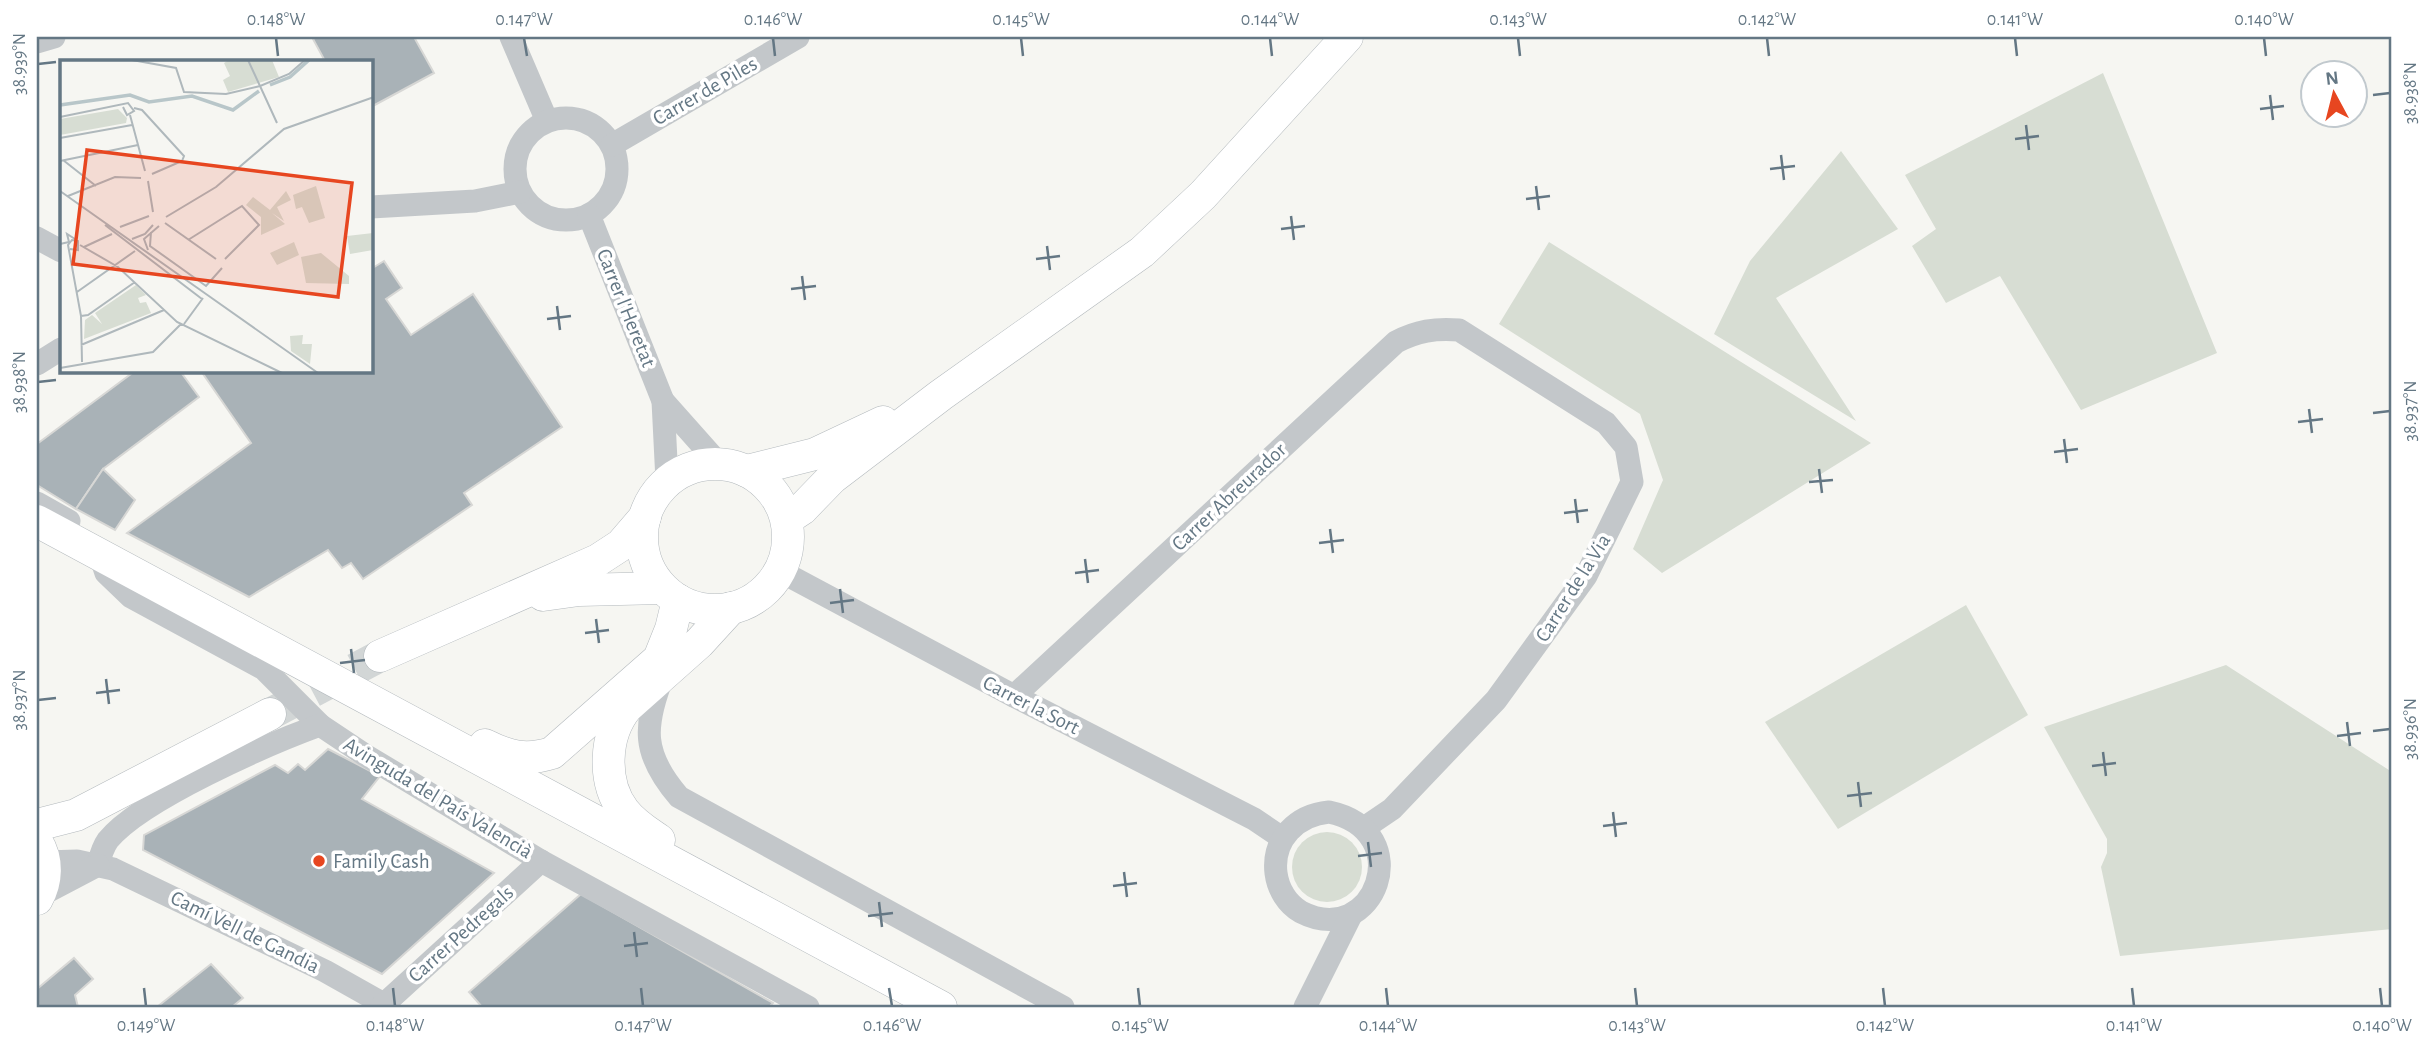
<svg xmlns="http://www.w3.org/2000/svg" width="2429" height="1044" viewBox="0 0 2429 1044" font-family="'Alegreya Sans',sans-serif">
  <rect width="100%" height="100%" fill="#f6f6f2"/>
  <g fill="#d7ddd3">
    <polygon points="2103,73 2217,353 2081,410 2000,276 1946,303 1912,246 1936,229 1905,175"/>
    <polygon points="1841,151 1898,229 1776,298 1856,421 1714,334 1750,261"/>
    <polygon points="1549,242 1871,443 1662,573 1633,549 1663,480 1640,414 1499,324"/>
    <polygon points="1966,605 2028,715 1838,829 1765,722"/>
    <polygon points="2226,665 2392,772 2392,929 2120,956 2101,867 2107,853 2107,839 2044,727"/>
    <circle cx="1327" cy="867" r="35"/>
  </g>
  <g fill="#a9b2b7" stroke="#d7d7d5" stroke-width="2">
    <polygon points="317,37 414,37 434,73 371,107 371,61 325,61 313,39"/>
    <polygon points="384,261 402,288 386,299 411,335 473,294 562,427 464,493 472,505 363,579 351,563 342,568 328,550 249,597 127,533 251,443 201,371 371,371 371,269"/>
    <polygon points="135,371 180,371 199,397 103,469 76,509 37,485 37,444"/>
    <polygon points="103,469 135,500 115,530 76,509"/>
    <polygon points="328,749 380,776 362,799 494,873 382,974 143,850 144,835 275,765 288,773 298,764 305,770"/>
    <polygon points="581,894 773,1003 769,1007 482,1007 469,992"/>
    <polygon points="74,958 93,979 75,995 78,1007 37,1007 37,989"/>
    <polygon points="211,964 243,998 232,1007 157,1007"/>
  </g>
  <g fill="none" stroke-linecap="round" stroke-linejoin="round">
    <polyline stroke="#d2d6d6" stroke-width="32" stroke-dasharray="32 16" stroke-linecap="butt" points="270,714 380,656"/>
    <defs>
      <g id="secondary">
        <circle cx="715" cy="537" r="73"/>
        <polyline points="747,471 815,454 883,422"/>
        <polyline points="787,519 802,509 832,478 941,395 1142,252 1203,195 1347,37"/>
        <polyline points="37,521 941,1007"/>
        <polyline points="543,595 579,590 662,588"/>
        <polyline points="380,656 598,560 621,545 645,517"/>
        <path d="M485,745C509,757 526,761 552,753L659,659L671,629L678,600"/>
        <polyline points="37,825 76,815 270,714"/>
        <path d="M659,840C646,831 634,824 624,811C602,782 604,735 627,707L699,643L731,608"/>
        <path d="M37,842C48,860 47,881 37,899"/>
      </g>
    </defs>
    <use href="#secondary" stroke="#b3b9bd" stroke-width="33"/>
    <g stroke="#c3c7ca" stroke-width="23">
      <polyline points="511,37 547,121"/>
      <polyline points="37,42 54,37"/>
      <circle cx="566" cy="169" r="51"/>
      <polyline points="612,145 798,37"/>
      <polyline points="371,207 475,201 520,192"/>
      <polyline points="589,215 663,401 667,481"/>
      <polyline points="37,238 61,251"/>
      <polyline points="37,364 61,349"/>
      <polyline points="663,401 719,464"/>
      <polyline points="37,503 69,521"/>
      <polyline points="100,555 106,573 131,597 264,669 320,725 365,755 541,861 808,1007"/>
      <polyline points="780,571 1014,696 1254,819 1282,838"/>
      <path d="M663,676C643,727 642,754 679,797L1063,1007"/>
      <path d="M1014,696L1396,342C1417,331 1435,328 1459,330L1606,423L1626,447L1632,482L1586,576L1496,700L1392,809L1364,828"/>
      <path d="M1329,812C1419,831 1375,950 1301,912C1287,904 1278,889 1276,873C1272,839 1297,815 1329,812Z"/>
      <polyline points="45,862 77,861 113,869 325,971 389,1007"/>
      <path d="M98,865C100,857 103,847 108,840C142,799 268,744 320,725"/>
      <polyline points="39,896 98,865"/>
      <polyline points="381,1007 541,861"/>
      <polyline points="1305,1007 1350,917"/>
    </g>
    <use href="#secondary" stroke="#fff" stroke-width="32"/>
  </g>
  <path fill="none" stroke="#647784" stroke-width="2.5" d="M276,38L278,56M524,38L527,56M773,38L775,56M1021,38L1023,56M1270,38L1272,56M1518,38L1520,56M1767,38L1769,56M2015,38L2017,56M2264,38L2266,56M38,64L56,62M2270,95L2273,120M2373,95L2390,93M2260,109L2284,106M2026,125L2029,150M2015,139L2039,136M1781,155L1784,180M1770,169L1795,166M1536,186L1539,210M1526,199L1550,196M1291,216L1294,240M1281,229L1305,226M1047,246L1050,270M1036,259L1060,256M802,276L805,300M791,289L816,286M557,306L560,330M547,319L571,316M38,382L56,380M2309,409L2312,433M2373,413L2390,411M2298,422L2323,419M2064,439L2067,463M2054,452L2078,449M1819,469L1822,493M1809,482L1833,480M1575,499L1578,523M1564,513L1588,510M1330,529L1333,553M1319,543L1344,540M1085,559L1088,583M1075,573L1099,570M840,589L843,613M830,603L854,600M596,619L599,643M585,633L609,630M351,649L354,673M340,663L365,660M106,679L109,704M96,693L120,690M38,700L56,698M2347,722L2350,746M2373,731L2390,729M2337,736L2361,733M2103,752L2106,776M2092,766L2116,763M1858,782L1861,807M1847,796L1872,793M1613,812L1616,837M1603,826L1627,823M1368,842L1371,867M1358,856L1382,853M1124,872L1127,897M1113,886L1137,883M879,902L882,927M868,916L893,913M634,932L637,957M624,946L648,943M144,988L146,1006M393,988L395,1006M641,988L643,1006M889,988L892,1006M1138,988L1140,1006M1386,988L1388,1006M1635,988L1637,1006M1883,988L1885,1006M2132,988L2134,1006M2380,988L2382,1006"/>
  <circle fill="#e74620" stroke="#fff" stroke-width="2.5" cx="319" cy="861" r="7"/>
  <g text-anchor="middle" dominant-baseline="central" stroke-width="7" stroke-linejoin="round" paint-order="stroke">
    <g font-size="21" fill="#647784" stroke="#fff">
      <text transform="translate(705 91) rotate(-30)">Carrer de Piles</text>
      <text transform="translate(626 308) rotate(68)">Carrer l'Heretat</text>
      <text transform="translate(1229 497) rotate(-43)">Carrer Abreurador</text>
      <text transform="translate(1573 588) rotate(-58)">Carrer de la Via</text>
      <text transform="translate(1031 705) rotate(27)">Carrer la Sort</text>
      <text transform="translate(438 798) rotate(31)">Avinguda del País Valencià</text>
      <text transform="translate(245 932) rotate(26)">Camí Vell de Gandia</text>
      <text transform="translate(461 934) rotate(-42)">Carrer Pedregals</text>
    </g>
    <g font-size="21" fill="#647784" stroke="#fff" text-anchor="start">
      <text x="333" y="861">Family Cash</text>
    </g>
  </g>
  <g transform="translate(60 60)">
    <rect width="313" height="313" fill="#f6f6f2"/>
    <path d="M169,0H212L219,17L168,32L163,20L170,16L164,3ZM58,49L67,58L66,63L0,75V59ZM256,126L265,158L249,163L242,147L236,149L233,135ZM226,131L231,140L217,147L224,161L212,153L225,164L201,175V157L186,145L193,137L210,150ZM313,173V190L290,194L287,176ZM234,182L239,195L217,205L210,193ZM261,193L289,216V224L246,223L241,197ZM76,225L86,235L78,238L80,243L86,242L91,253L24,279L25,260L32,255L42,264L35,253ZM243,275L242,284H252L250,304L231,291L230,276Z" fill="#d7ddd3"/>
    <path fill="none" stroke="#b8c6c9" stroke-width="3.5" d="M210,25L230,17L249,0M0,45L70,35L89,42L132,36L173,50L199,31"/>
    <path fill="none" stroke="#afb8bc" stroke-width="2" d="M72,0L116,8L124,32L166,34L200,26L188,0M74,48L82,50L124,96L122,101L92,114M70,55L85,111M0,57L68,43L74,51L67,55L63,47M217,63L200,26L229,14L245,0M0,78L72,65M3,100L36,126M0,101L78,85M88,121L93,152M0,131L146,234M8,136L55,117L81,118M106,157L156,127L224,69L314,37M105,163L156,199M45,165L142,239M60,167L89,156M91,172L90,186L146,226L162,208M72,179L85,174L93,165M128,180L182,146L199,165L165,199M0,184L9,182L7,174L15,179M20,185L58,207L117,262L222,313M24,187L52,174M10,189L18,190V181L12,180L8,185L21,256L22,302M88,190L84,179L99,166M17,232L75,191M146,234L258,313M21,256L28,255L75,222M124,264L143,238M21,285L104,250M0,308L93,292L121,264"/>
    <path fill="#e74620" fill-opacity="0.15" stroke="#e74620" stroke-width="3.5" d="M27,90L292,123L278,237L13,204Z"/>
    <rect width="313" height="313" fill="none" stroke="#647784" stroke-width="3.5"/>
  </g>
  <rect width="2429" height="1044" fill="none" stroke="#ffffff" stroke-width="77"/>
  <g transform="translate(2334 94) rotate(353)"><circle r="33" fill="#ffffff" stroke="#c1c9ce" stroke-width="2"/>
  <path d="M0-5L12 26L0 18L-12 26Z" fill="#e74620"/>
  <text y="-10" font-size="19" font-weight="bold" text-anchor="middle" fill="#647784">N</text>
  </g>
  <rect x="38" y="38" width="2352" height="968" fill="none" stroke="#647784" stroke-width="2.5"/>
  <g font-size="18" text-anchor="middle" fill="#647784">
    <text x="276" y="25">0.148°W</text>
    <text x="524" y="25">0.147°W</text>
    <text x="773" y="25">0.146°W</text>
    <text x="1021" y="25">0.145°W</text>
    <text x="1270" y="25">0.144°W</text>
    <text x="1518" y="25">0.143°W</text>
    <text x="1767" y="25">0.142°W</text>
    <text x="2015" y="25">0.141°W</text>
    <text x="2264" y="25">0.140°W</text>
    <text transform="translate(19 64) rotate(-90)" y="6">38.939°N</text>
    <text transform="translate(2410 93) rotate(-90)" y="6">38.938°N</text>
    <text transform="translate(19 382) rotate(-90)" y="6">38.938°N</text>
    <text transform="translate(2410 411) rotate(-90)" y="6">38.937°N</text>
    <text transform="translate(19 700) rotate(-90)" y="6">38.937°N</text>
    <text transform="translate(2410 729) rotate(-90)" y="6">38.936°N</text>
    <text x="146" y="1031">0.149°W</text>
    <text x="395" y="1031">0.148°W</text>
    <text x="643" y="1031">0.147°W</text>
    <text x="892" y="1031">0.146°W</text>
    <text x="1140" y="1031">0.145°W</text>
    <text x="1388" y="1031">0.144°W</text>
    <text x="1637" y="1031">0.143°W</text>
    <text x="1885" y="1031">0.142°W</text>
    <text x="2134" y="1031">0.141°W</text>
    <text x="2382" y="1031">0.140°W</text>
  </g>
</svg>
